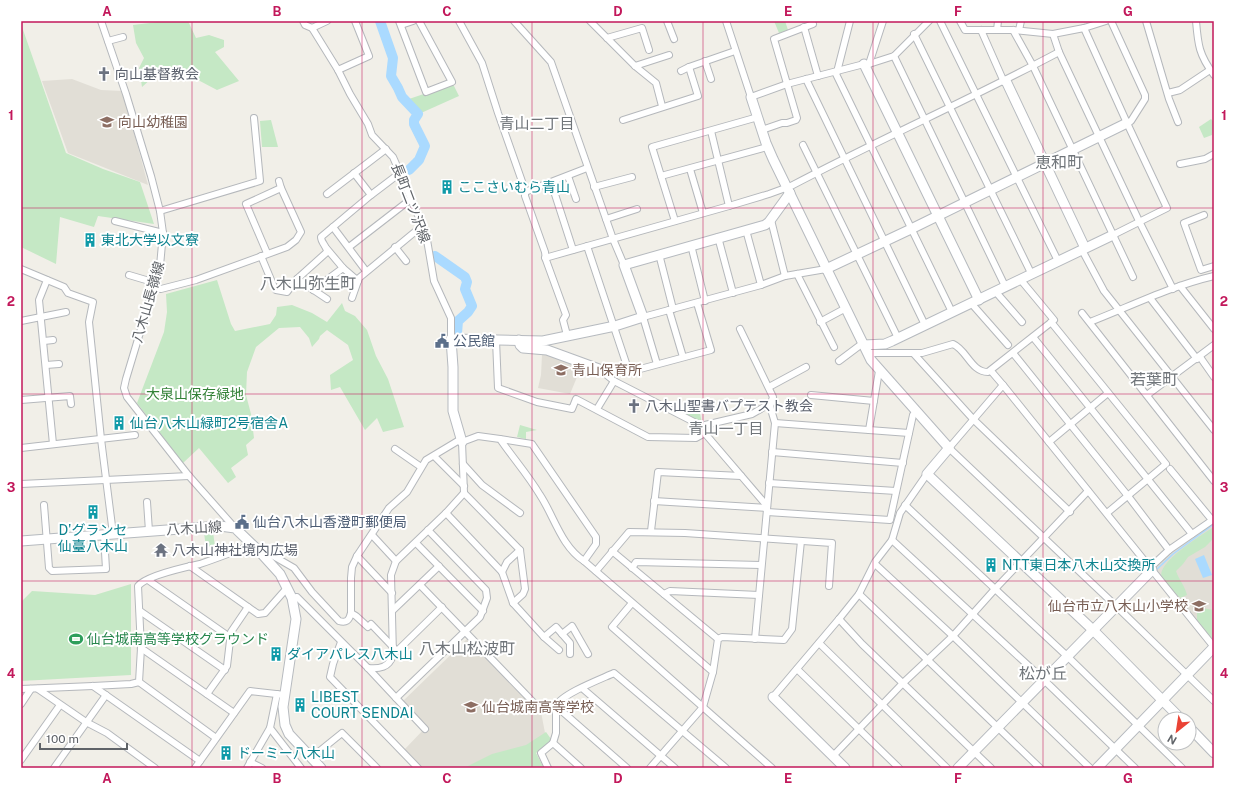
<svg xmlns="http://www.w3.org/2000/svg" width="1235" height="789" viewBox="0 0 1235 789" font-family="'Public Sans','Noto Sans JP',sans-serif">
  <rect width="100%" height="100%" fill="#f1efe8"/>
  <g fill="#e1ded6">
    <polygon points="72,79 101,90 123,91 148,185 68,153 42,81"/>
    <polygon points="542,355 548,355 582,365 570,394 538,388 541,375"/>
    <polygon points="1214,522 1214,643 1154,569 1172,551"/>
    <polygon points="469,637 541,712 545,733 537,743 480,768 421,768 404,750 426,727 402,702"/>
  </g>
  <g fill="#c5e8c5">
    <polygon points="166,21 188,21 196,38 209,35 224,40 224,47 215,52 239,81 217,90 179,70 152,78 142,87 139,68 144,58 136,43 133,25"/>
    <polygon points="774,21 785,21 788,30 779,33"/>
    <polygon points="21,24 66,153 103,169 140,182 154,224 98,216 94,227 60,217 56,264 21,247"/>
    <polygon points="453,84 459,96 421,113 409,99"/>
    <polygon points="1211,119 1214,122 1212,135 1204,138 1199,127"/>
    <polygon points="271,120 278,147 262,147 260,121"/>
    <polygon points="217,280 231,324 235,331 270,324 276,315 277,307 292,305 312,313 327,322 342,303 345,311 355,316 367,330 376,356 388,379 404,427 383,432 377,418 365,430 340,387 331,390 330,375 353,360 348,345 327,330 320,336 319,339 312,347 309,338 300,327 279,328 256,347 247,372 246,395 251,414 254,438 246,445 248,455 231,468 236,477 228,483 199,448 183,463 137,403 164,332 167,312 166,294"/>
    <polygon points="698,405 702,423 679,411"/>
    <polygon points="520,425 537,430 526,432 526,439 517,437"/>
    <path d="M1214,527V538L1205,547L1188,557L1183,564L1176,571C1179,580 1185,586 1187,595L1180,598C1175,592 1166,584 1162,577C1156,563 1203,534 1214,527Z"/>
    <polygon points="213,532 215,547 206,547 204,533"/>
    <polygon points="131,584 131,675 21,681 21,602 32,591 95,595"/>
    <polygon points="1202,608 1214,610 1214,641 1197,620 1197,611"/>
    <polygon points="546,732 551,739 550,742 536,753 544,768 464,768 492,754 526,745"/>
  </g>
  <polygon fill="#aadaff" points="1204,555 1212,575 1203,578 1195,559"/>
  <g fill="none" stroke-linecap="round" stroke-linejoin="round">
    <polyline stroke="#aadaff" stroke-width="1.5" points="1156,570 1173,554 1214,524"/>
    <g stroke="#aadaff" stroke-width="10">
      <polyline points="380,21 393,58 391,76 398,88 402,97 418,114 414,120 414,124 425,146 419,160 409,170"/>
      <polyline points="435,256 465,277 467,282 465,289 472,306 468,312 458,321 457,333"/>
    </g>
    <defs>
      <g id="street">
        <polyline points="101,21 126,94 151,176 160,211 163,233 160,266 126,379 124,388 127,397 189,476 235,528"/>
        <polyline points="303,21 305,25 312,28 338,70 350,94 368,124 372,135 393,157 400,173 426,234 434,281 451,318 451,339"/>
        <polyline points="399,21 426,92 452,82 419,21"/>
        <polyline points="459,21 482,63 498,113 525,190 525,196 545,252 546,260 566,315 563,320 567,335"/>
        <polyline points="514,21 551,62 613,239 624,265"/>
        <polyline points="590,21 635,66 656,83 662,106"/>
        <polyline points="667,21 674,39"/>
        <polyline points="726,21 751,97 787,84 864,64 869,64 894,56 929,21"/>
        <polyline points="940,21 1058,261"/>
        <polyline points="960,21 965,30 1013,30 1053,34 1084,28 1106,21"/>
        <polyline points="1111,21 1145,95 1145,99 1131,121 1127,123"/>
        <polyline points="1146,21 1169,99 1178,122"/>
        <path d="M1196,21C1198,45 1199,55 1214,75"/>
        <polyline points="401,25 413,21"/>
        <polyline points="804,27 818,76"/>
        <polyline points="312,28 327,21"/>
        <polyline points="1084,28 1127,123 1167,208 1113,235"/>
        <polyline points="981,30 1004,82"/>
        <polyline points="997,30 998,21"/>
        <polyline points="1013,30 1033,66 1133,277"/>
        <polyline points="1019,30 1021,21"/>
        <polyline points="914,34 1031,273"/>
        <polyline points="1053,34 1059,52 1139,221 1173,289"/>
        <polyline points="607,38 642,28 649,50"/>
        <polyline points="108,41 123,37"/>
        <polyline points="894,56 1005,286"/>
        <polyline points="705,61 711,79"/>
        <polyline points="869,64 883,21"/>
        <polyline points="635,66 669,55"/>
        <polyline points="338,70 369,56 355,21"/>
        <polyline points="681,71 689,67 735,51"/>
        <polyline points="835,72 952,312"/>
        <polyline points="837,72 850,21"/>
        <polyline points="806,79 925,325"/>
        <polyline points="1168,93 1180,90 1210,70"/>
        <polyline points="623,120 698,96 689,67"/>
        <polyline points="762,130 782,123 787,123 796,120 797,118 774,39 813,24"/>
        <polyline points="711,131 729,206"/>
        <polyline points="803,145 898,338"/>
        <polyline points="1180,164 1205,159 1214,154"/>
        <polyline points="690,169 703,213"/>
        <polyline points="354,173 371,195"/>
        <polyline points="568,176 576,199"/>
        <polyline points="661,176 767,147"/>
        <polyline points="551,182 573,250"/>
        <polyline points="594,187 632,177"/>
        <polyline points="525,192 587,168"/>
        <polyline points="327,194 386,149"/>
        <polyline points="160,211 260,181 254,118"/>
        <polyline points="1204,215 1184,223 1201,270 1214,266"/>
        <polyline points="606,219 637,209"/>
        <polyline points="771,220 785,276"/>
        <polyline points="115,221 163,233"/>
        <polyline points="675,221 652,147 758,117"/>
        <polyline points="333,227 366,271"/>
        <polyline points="746,230 761,285"/>
        <polyline points="718,237 733,293"/>
        <polyline points="691,245 705,301"/>
        <polyline points="587,246 629,372 711,350 697,303"/>
        <polyline points="349,247 411,199"/>
        <polyline points="395,247 406,261"/>
        <polyline points="327,249 343,268 358,281"/>
        <polyline points="1082,250 1104,291 1214,430"/>
        <polyline points="267,253 246,204 281,188"/>
        <polyline points="659,254 673,309"/>
        <path d="M261,256L274,287L276,290L287,292L297,279L327,252C327,246 321,243 321,237L371,195L400,173"/>
        <path d="M545,258L729,206L769,194L791,186C880,139 971,99 1059,52"/>
        <polyline points="21,269 64,287 68,293 93,302 89,322 101,439 113,534"/>
        <polyline points="797,274 834,347"/>
        <polyline points="129,275 156,283"/>
        <polyline points="297,279 327,299"/>
        <polyline points="47,280 39,300 53,444"/>
        <polyline points="1180,286 1214,329"/>
        <polyline points="154,288 161,289 196,280 287,247 296,240 301,232 281,188 279,181"/>
        <polyline points="313,290 343,268"/>
        <polyline points="995,291 1022,322"/>
        <polyline points="352,298 359,278 422,226"/>
        <polyline points="1150,298 1197,359"/>
        <polyline points="971,303 1008,345"/>
        <polyline points="669,310 683,357"/>
        <polyline points="1082,313 1214,481"/>
        <polyline points="21,321 66,312"/>
        <polyline points="820,322 846,308"/>
        <polyline points="1051,322 1166,464 1107,513"/>
        <path d="M1090,322C1131,306 1171,286 1214,276"/>
        <polyline points="740,329 773,397 770,406 775,423 755,639"/>
        <polyline points="1033,337 1192,534"/>
        <polyline points="496,340 498,388 537,402 572,409 576,399 648,437 696,438 705,433"/>
        <polyline points="44,341 53,340"/>
        <path d="M867,353H922L953,344C967,350 971,372 988,372L1054,320L1020,279"/>
        <polyline points="1013,353 1128,496 1169,550"/>
        <polyline points="914,354 973,419 1070,512"/>
        <polyline points="1200,357 1214,377"/>
        <polyline points="839,361 863,343"/>
        <polyline points="657,364 643,317 761,285 785,276 826,269"/>
        <polyline points="46,365 59,364"/>
        <polyline points="599,369 614,381 696,423 767,506"/>
        <polyline points="991,371 1003,385"/>
        <polyline points="769,387 806,367"/>
        <polyline points="811,395 874,401"/>
        <polyline points="1147,395 1214,345"/>
        <polyline points="21,400 70,396 71,404"/>
        <polyline points="597,409 614,381"/>
        <polyline points="775,423 909,433"/>
        <polyline points="700,428 705,425 752,414 771,403"/>
        <polyline points="869,430 879,371"/>
        <polyline points="500,439 532,444 596,537 596,544 584,561"/>
        <polyline points="1049,442 1108,393"/>
        <polyline points="21,448 135,435"/>
        <polyline points="395,449 421,467"/>
        <polyline points="772,452 903,463"/>
        <polyline points="434,456 464,486"/>
        <polyline points="463,464 482,485 520,513"/>
        <polyline points="1170,469 1212,520"/>
        <polyline points="769,483 896,491"/>
        <polyline points="21,484 189,476"/>
        <polyline points="464,493 520,550 525,589 523,594 513,603"/>
        <polyline points="654,501 767,508"/>
        <polyline points="147,502 149,531"/>
        <polyline points="44,505 49,568 52,571 106,569 104,535"/>
        <polyline points="905,505 1067,656 1182,768"/>
        <polyline points="767,512 890,520 913,415 916,411"/>
        <polyline points="446,513 502,572 513,603 544,637 556,627 570,643 570,654"/>
        <polyline points="651,531 658,472 741,476"/>
        <polyline points="372,535 396,561"/>
        <polyline points="892,540 1044,680 1135,768"/>
        <polyline points="416,543 483,611"/>
        <polyline points="612,551 718,639"/>
        <path d="M260,552L268,553L294,568L312,592L339,621C346,623 349,621 351,613V578L352,567L357,556L389,508L407,492L426,460L461,439"/>
        <polyline points="357,556 392,593"/>
        <polyline points="1155,563 1169,550 1214,519"/>
        <polyline points="875,564 953,636 1090,768"/>
        <polyline points="190,566 258,614 265,613 287,588"/>
        <polyline points="632,568 636,562 761,565"/>
        <polyline points="596,571 629,532 685,533 832,543 829,586"/>
        <polyline points="502,572 507,562 520,550"/>
        <polyline points="148,580 231,638"/>
        <polyline points="420,585 535,704"/>
        <polyline points="664,594 670,591 759,595"/>
        <polyline points="859,594 1040,768"/>
        <polyline points="292,598 297,597 368,668 425,729"/>
        <polyline points="632,603 612,627 772,768"/>
        <polyline points="393,610 439,566"/>
        <polyline points="140,611 225,670"/>
        <polyline points="351,613 356,616 368,627 371,624 394,648"/>
        <polyline points="839,619 862,644 991,768"/>
        <polyline points="562,634 572,626 588,654"/>
        <polyline points="544,637 559,650"/>
        <polyline points="341,642 333,664 330,677 418,768"/>
        <polyline points="819,643 947,768"/>
        <polyline points="1214,647 1003,385 949,448 1116,606 1214,701"/>
        <polyline points="141,648 234,713"/>
        <polyline points="393,655 442,607"/>
        <path d="M368,668C379,669 389,668 393,655L391,575L396,561L446,513L464,493L462,442L478,436L500,439C513,458 528,475 540,495C554,516 561,546 584,561L713,672L703,707L650,768"/>
        <polyline points="797,669 899,768"/>
        <polyline points="713,672 718,639 722,637 784,640 792,629 801,541"/>
        <polyline points="139,682 216,738"/>
        <polyline points="93,686 200,761"/>
        <polyline points="582,688 675,768"/>
        <path d="M21,689L93,686L131,684L139,682L141,648L138,586C146,576 186,567 200,564C215,559 230,553 244,548L251,544"/>
        <polyline points="38,689 86,722 107,733 155,768"/>
        <polyline points="207,694 227,666 231,632 248,607"/>
        <polyline points="277,694 270,728 301,768"/>
        <polyline points="773,697 839,619 859,594 875,562 892,540 900,513 927,474"/>
        <polyline points="396,698 480,617 487,598 486,590 428,530"/>
        <polyline points="21,704 31,689"/>
        <polyline points="553,743 581,768"/>
        <polyline points="833,756 903,683 953,636 995,589 1088,491"/>
        <polyline points="311,758 342,733 377,768"/>
        <polyline points="21,760 60,705"/>
        <polyline points="250,762 262,768"/>
        <polyline points="54,768 106,695"/>
        <polyline points="195,768 250,691 285,695"/>
        <polyline points="247,768 270,728"/>
        <polyline points="548,768 541,753 553,743 556,733 556,706"/>
        <path d="M627,768L556,706C561,694 601,679 614,673L726,768"/>
      </g>
      <g id="secondary">
        <polyline points="864,64 979,300"/>
        <polyline points="1006,81 1085,248"/>
        <polyline points="751,97 766,143 773,159 871,360 949,448 927,474 1093,630 1181,719"/>
        <polyline points="826,269 911,229 1127,123"/>
        <polyline points="519,340 520,345 523,348 547,350 599,369"/>
        <polyline points="864,345 885,344 892,341 1113,235"/>
        <polyline points="462,442 453,411 453,367 451,339 543,341 615,326 643,317 624,265 765,225 769,222 790,193"/>
        <polyline points="21,541 220,526 235,528 260,552 280,574 292,598 296,619 283,707 285,725 289,734 321,768"/>
        <polyline points="773,697 845,768"/>
        <polyline points="1189,727 1214,753"/>
        <polyline points="958,768 1152,570"/>
        <polyline points="1097,768 1214,647"/>
      </g>
    </defs>
    <use href="#street" stroke="#b5b8bc" stroke-width="8"/>
    <use href="#secondary" stroke="#b6babf" stroke-width="11"/>
    <use href="#street" stroke="#fff" stroke-width="6"/>
    <use href="#secondary" stroke="#fff" stroke-width="9"/>
  </g>
  <path fill="none" stroke="#c2185b" stroke-width="1" stroke-opacity="0.55" d="M192,21V768M362,21V768M532,21V768M703,21V768M873,21V768M1043,21V768M21,208H1214M21,394H1214M21,581H1214"/>
  <defs>
    <symbol id="church-bare" viewBox="-9 -9 18 18"><path d="M-1.2-6h2.4v3.5h3.3v2.4h-3.3V6h-2.4V-.1h-3.3v-2.4h3.3Z" fill="#6b7280" stroke="#fff" stroke-width="2.5" paint-order="stroke"/></symbol>
    <symbol id="school-bare" viewBox="-9 -9 18 18"><path d="M0-5L7-2L0 1L-7-2ZM-4 1L0 2.5L4 1V4Q0 6-4 4Z" fill="#8d6e63" stroke="#fff" stroke-width="2.5" paint-order="stroke"/></symbol>
    <symbol id="building-bare" viewBox="-9 -9 18 18"><path d="M-4-6H4V6H1V3H-1V6H-4ZM-2.5-4.3h1.7v1.8h-1.7ZM.8-4.3h1.7v1.8H.8ZM-2.5-1h1.7V.8h-1.7ZM.8-1h1.7V.8H.8Z" fill="#0f9aa8" stroke="#fff" stroke-width="2.5" paint-order="stroke"/></symbol>
    <symbol id="civic-bare" viewBox="-9 -9 18 18"><path d="M-.6-6.5H3V-4.5H.6V-3L4-1V1h2V6H-6V1h2V-1L-.6-3ZM-1.2 2.5V6h2.4V2.5Z" fill="#5c6f8a" stroke="#fff" stroke-width="2.5" paint-order="stroke"/></symbol>
    <symbol id="temple-bare" viewBox="-9 -9 18 18"><path d="M0-6L5-2H3V0L6.5 2.5H4V6H1.5V3h-3V6H-4V2.5H-6.5L-3 0V-2H-5Z" fill="#6b7280" stroke="#fff" stroke-width="2.5" paint-order="stroke"/></symbol>
    <symbol id="stadium-bare" viewBox="-9 -9 18 18"><path d="M0-5a6.5 5 0 1 0 0 10a6.5 5 0 1 0 0-10ZM-3.5-1.8h7v3.6h-7Z" fill="#2e9e5b" stroke="#fff" stroke-width="2.5" paint-order="stroke"/></symbol>
  </defs>
  <g fill-rule="evenodd">
    <use href="#church-bare" x="94" y="64" width="20" height="20"/>
    <use href="#school-bare" x="97" y="112" width="20" height="20"/>
    <use href="#building-bare" x="437" y="177" width="20" height="20"/>
    <use href="#building-bare" x="80" y="230" width="20" height="20"/>
    <use href="#civic-bare" x="432" y="331" width="20" height="20"/>
    <use href="#school-bare" x="551" y="360" width="20" height="20"/>
    <use href="#church-bare" x="624" y="396" width="20" height="20"/>
    <use href="#building-bare" x="109" y="413" width="20" height="20"/>
    <use href="#building-bare" x="83" y="502" width="20" height="20"/>
    <use href="#civic-bare" x="232" y="512" width="20" height="20"/>
    <use href="#temple-bare" x="151" y="540" width="20" height="20"/>
    <use href="#building-bare" x="981" y="555" width="20" height="20"/>
    <use href="#school-bare" x="1189" y="596" width="20" height="20"/>
    <use href="#stadium-bare" x="66" y="629" width="20" height="20"/>
    <use href="#building-bare" x="266" y="644" width="20" height="20"/>
    <use href="#building-bare" x="290" y="695" width="20" height="20"/>
    <use href="#school-bare" x="461" y="697" width="20" height="20"/>
    <use href="#building-bare" x="216" y="743" width="20" height="20"/>
  </g>
  <g text-anchor="middle" dominant-baseline="central" stroke-width="4" stroke-linejoin="round" paint-order="stroke">
    <g font-size="14" fill="#5b616d" stroke="#fff" text-anchor="start">
      <text x="115" y="74">向山基督教会</text>
      <text x="645" y="406">八木山聖書バプテスト教会</text>
      <text x="172" y="550">八木山神社境内広場</text>
    </g>
    <g font-size="14" fill="#785e54" stroke="#fff" text-anchor="start">
      <text x="118" y="122">向山幼稚園</text>
      <text x="572" y="370">青山保育所</text>
      <text x="1188" y="606" text-anchor="end">仙台市立八木山小学校</text>
      <text x="482" y="707">仙台城南高等学校</text>
    </g>
    <g font-size="14" fill="#0d838f" stroke="#fff" text-anchor="start">
      <text x="458" y="187">ここさいむら青山</text>
      <text x="101" y="240">東北大学以文寮</text>
      <text x="130" y="423">仙台八木山緑町2号宿舎A</text>
      <text x="93" y="530" text-anchor="middle">D'グランセ<tspan x="93" dy="16">仙臺八木山</tspan></text>
      <text x="1002" y="565">NTT東日本八木山交換所</text>
      <text x="287" y="654">ダイアパレス八木山</text>
      <text x="311" y="697">LIBEST<tspan x="311" dy="16">COURT SENDAI</tspan></text>
      <text x="237" y="753">ドーミー八木山</text>
    </g>
    <g font-size="14" fill="#5f6368" stroke="#fff">
      <text transform="translate(411 203) rotate(69)">長町二ツ沢線</text>
      <text transform="translate(148 302) rotate(-74)">八木山長嶺線</text>
      <text transform="translate(194 528) rotate(-3)">八木山線</text>
    </g>
    <g font-size="14" fill="#4e5e75" stroke="#fff" text-anchor="start">
      <text x="453" y="341">公民館</text>
      <text x="253" y="522">仙台八木山香澄町郵便局</text>
    </g>
    <g font-size="14" fill="#348238" stroke="#fff">
      <text x="195" y="394">大泉山保存緑地</text>
    </g>
    <g font-size="14" fill="#27864d" stroke="#fff" text-anchor="start">
      <text x="87" y="639">仙台城南高等学校グラウンド</text>
    </g>
    <g font-size="15" fill="#70757a" stroke="#fff">
      <text x="537" y="123">青山二丁目</text>
      <text x="726" y="428">青山一丁目</text>
    </g>
    <g font-size="16" fill="#70757a" stroke="#fff">
      <text x="1059" y="162">恵和町</text>
      <text x="308" y="283">八木山弥生町</text>
      <text x="1154" y="379">若葉町</text>
      <text x="467" y="648">八木山松波町</text>
      <text x="1043" y="673">松が丘</text>
    </g>
  </g>
  <rect width="1235" height="789" fill="none" stroke="#ffffff" stroke-width="44"/>
  <g transform="translate(1177 731) rotate(210)"><circle r="19" fill="#ffffff" stroke="#bfc1c3"/>
  <path d="M0-3L7 15L0 10L-7 15Z" fill="#ea4335"/>
  <text y="-6" font-size="11" font-weight="bold" text-anchor="middle" fill="#5f6368">N</text>
  </g>
  <path d="M40 743v6h87v-6" fill="none" stroke="#5f6368" stroke-width="2"/>
  <text x="46" y="743" font-size="12" fill="#5f6368" stroke="#ffffff" stroke-width="3" paint-order="stroke">100 m</text>
  <rect x="22" y="22" width="1191" height="745" fill="none" stroke="#c2185b" stroke-width="1.5"/>
  <g font-size="13" text-anchor="middle" font-weight="bold" fill="#c2185b">
    <text x="107" y="16">A</text>
    <text x="277" y="16">B</text>
    <text x="447" y="16">C</text>
    <text x="618" y="16">D</text>
    <text x="788" y="16">E</text>
    <text x="958" y="16">F</text>
    <text x="1128" y="16">G</text>
    <text x="11" y="120">1</text>
    <text x="1224" y="120">1</text>
    <text x="11" y="306">2</text>
    <text x="1224" y="306">2</text>
    <text x="11" y="492">3</text>
    <text x="1224" y="492">3</text>
    <text x="11" y="678">4</text>
    <text x="1224" y="678">4</text>
    <text x="107" y="783">A</text>
    <text x="277" y="783">B</text>
    <text x="447" y="783">C</text>
    <text x="618" y="783">D</text>
    <text x="788" y="783">E</text>
    <text x="958" y="783">F</text>
    <text x="1128" y="783">G</text>
  </g>
</svg>
